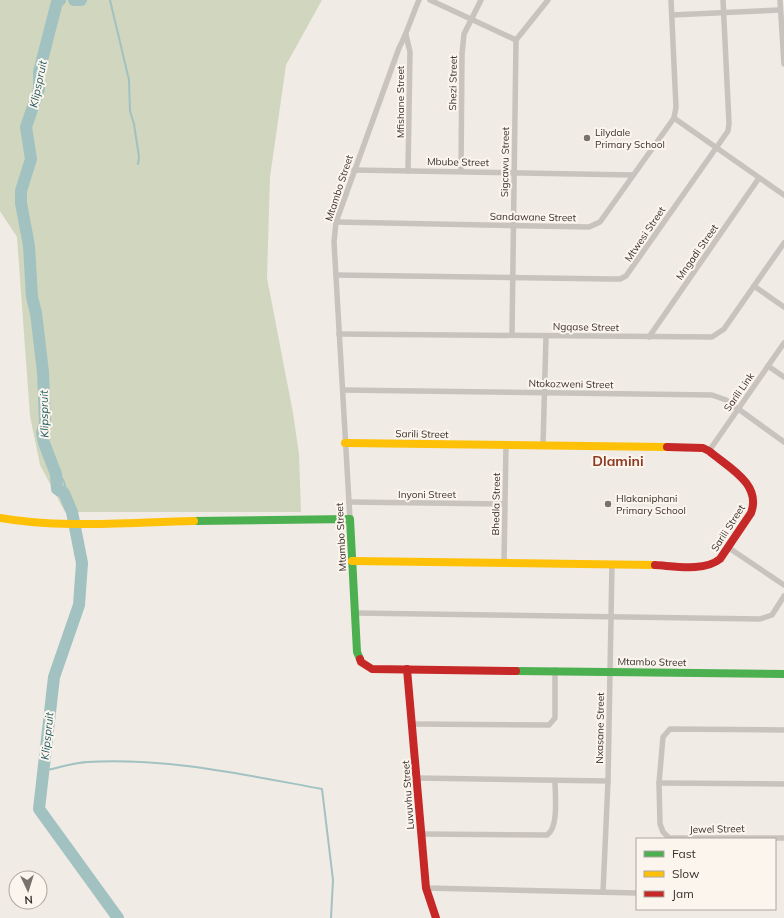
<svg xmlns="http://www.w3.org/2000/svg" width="784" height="918" viewBox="0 0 784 918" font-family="Mulish,sans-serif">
  <rect width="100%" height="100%" fill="#f0ebe5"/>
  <polygon fill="#d1d6bf" points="0,0 322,0 286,65 270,177 267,278 293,413 299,454 301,512 65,512 40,465 30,416 17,237 0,211"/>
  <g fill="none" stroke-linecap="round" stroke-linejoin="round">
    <g stroke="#a1c2c1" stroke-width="2">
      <polyline points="110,0 129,80 130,111 134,124 139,157 138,164"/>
      <polyline points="44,445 49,427 45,418"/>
      <path d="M55,470C63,478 67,484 65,495"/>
      <path d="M43,771C57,768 73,763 87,762C166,757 245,775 322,789L333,880L331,918"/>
    </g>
    <g stroke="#a1c2c1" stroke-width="12">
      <polyline points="60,0 57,2 39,72 39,89 26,127 31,159 21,191 21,203 29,246 32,297 36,313 43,372 45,423 42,433 44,443 56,474 57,489 64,493 72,512 82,563 79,605 54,677 39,809 118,918"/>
      <polyline points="74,0 81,0"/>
    </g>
    <g stroke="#c9c3be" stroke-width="5.5">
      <polyline points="430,0 516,40"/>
      <polyline points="780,0 784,64"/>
      <polyline points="672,15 780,10"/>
      <polyline points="406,35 410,52 408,171"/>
      <polyline points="674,118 784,195"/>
      <polyline points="354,170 633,175"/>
      <polyline points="461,171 462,54 464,34 481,0"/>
      <polyline points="336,222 589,227 600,222 674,118 676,107 671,0"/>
      <polyline points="336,275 609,279 620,279 626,276 728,131 729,123 723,0"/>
      <polyline points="754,286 784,307"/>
      <polyline points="339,334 712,337 724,329 784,243"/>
      <polyline points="512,335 516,40 548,0"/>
      <polyline points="649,337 759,178"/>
      <polyline points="768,366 784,377"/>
      <polyline points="343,390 712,395 726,400 784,442"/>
      <polyline points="543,445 546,336"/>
      <polyline points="709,451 784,343"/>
      <polyline points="349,502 504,504"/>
      <path d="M350,519L334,242L336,222L399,48C407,33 412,16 419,0"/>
      <polyline points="729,548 784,585"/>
      <polyline points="504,563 506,445"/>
      <polyline points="355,613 760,619 772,615 784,596"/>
      <polyline points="413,724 549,725 555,718 555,670"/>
      <polyline points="784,730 670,729 663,737 659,783 660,824 663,832 669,838 784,838"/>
      <polyline points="417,778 608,781"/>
      <polyline points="659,783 784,784"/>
      <path d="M421,834L547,835C559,828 555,795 555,781"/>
      <polyline points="426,888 637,893"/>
      <polyline points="603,892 608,781 612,564"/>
    </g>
    <g stroke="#4caf50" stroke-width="8">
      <polyline points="194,521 350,519 357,652 360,659"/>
      <polyline points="516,671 784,674"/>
    </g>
    <g stroke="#ffc107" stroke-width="8">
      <polyline points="345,443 667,447"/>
      <path d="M0,518C62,529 131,522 194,521"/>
      <polyline points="352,561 655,565"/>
    </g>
    <g stroke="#c62828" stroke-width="8">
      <path d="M655,565C674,566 704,572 720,559L751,513C762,484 728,467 709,451L703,448L667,447"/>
      <polyline points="360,659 361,662 372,669 516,671"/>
      <polyline points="407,669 426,888 436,918"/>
    </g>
  </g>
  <g fill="#7a716c" stroke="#fbf5ee" stroke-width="1.5">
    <circle cx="587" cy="138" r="4"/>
    <circle cx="608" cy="504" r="4"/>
  </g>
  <g text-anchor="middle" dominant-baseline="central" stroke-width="4" stroke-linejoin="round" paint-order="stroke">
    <g font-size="10" fill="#3b302b" stroke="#fbf5ee">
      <text transform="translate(453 83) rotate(-89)">Shezi Street</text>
      <text transform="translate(400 102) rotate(-90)">Mfishane Street</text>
      <text transform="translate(458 162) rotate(1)">Mbube Street</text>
      <text transform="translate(505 162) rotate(-89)">Sigcawu Street</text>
      <text transform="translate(339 188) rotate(-72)">Mtambo Street</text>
      <text transform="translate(533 217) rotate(1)">Sandawane Street</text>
      <text transform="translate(645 234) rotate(-56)">Mtwesi Street</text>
      <text transform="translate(697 252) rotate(-55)">Mngadi Street</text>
      <text transform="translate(586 327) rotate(1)">Ngqase Street</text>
      <text transform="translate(571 384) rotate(1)">Ntokozweni Street</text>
      <text transform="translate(739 392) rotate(-55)">Sarili Link</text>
      <text transform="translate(422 434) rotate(1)">Sarili Street</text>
      <text x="427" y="494">Inyoni Street</text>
      <text transform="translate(496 504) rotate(-89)">Bhedla Street</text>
      <text transform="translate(728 528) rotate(-57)">Sarili Street</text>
      <text transform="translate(341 537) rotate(-93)">Mtambo Street</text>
      <text transform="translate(652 662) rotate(1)">Mtambo Street</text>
      <text transform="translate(600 728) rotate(-89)">Nxasane Street</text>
      <text transform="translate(408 795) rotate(-94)">Luvuvhu Street</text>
      <text transform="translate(717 829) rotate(-1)">Jewel Street</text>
    </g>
    <g font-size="10" fill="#3b302b" stroke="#fbf5ee" text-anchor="start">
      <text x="595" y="132">Lilydale<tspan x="595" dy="12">Primary School</tspan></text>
      <text x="616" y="498">Hlakaniphani<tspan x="616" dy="12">Primary School</tspan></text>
    </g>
    <g font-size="11" font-style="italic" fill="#1f5a5e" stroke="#fbf5ee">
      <text transform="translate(38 84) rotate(-78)">Klipspruit</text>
      <text transform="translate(44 414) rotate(-91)">Klipspruit</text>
      <text transform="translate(47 736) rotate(-84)">Klipspruit</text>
    </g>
    <g font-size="14" font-weight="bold" fill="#8c3b22" stroke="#fbf5ee">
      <text x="618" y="461">Dlamini</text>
    </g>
  </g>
  <rect x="636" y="838" width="140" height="72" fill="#fbf5ee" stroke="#aea6a0"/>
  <rect x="644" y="851" width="20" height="6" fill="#4caf50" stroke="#aea6a0"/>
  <text x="672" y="858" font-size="12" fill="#3b302b">Fast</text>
  <rect x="644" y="871" width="20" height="6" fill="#ffc107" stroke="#aea6a0"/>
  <text x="672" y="878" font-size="12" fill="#3b302b">Slow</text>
  <rect x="644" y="891" width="20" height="6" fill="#c62828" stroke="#aea6a0"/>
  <text x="672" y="898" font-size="12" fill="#3b302b">Jam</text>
  <g transform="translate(28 890) rotate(176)"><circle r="19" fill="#fbf5ee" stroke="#aea6a0"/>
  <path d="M0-3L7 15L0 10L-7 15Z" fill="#7a716c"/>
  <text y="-6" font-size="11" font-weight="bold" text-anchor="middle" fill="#3b302b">N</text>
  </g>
</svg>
